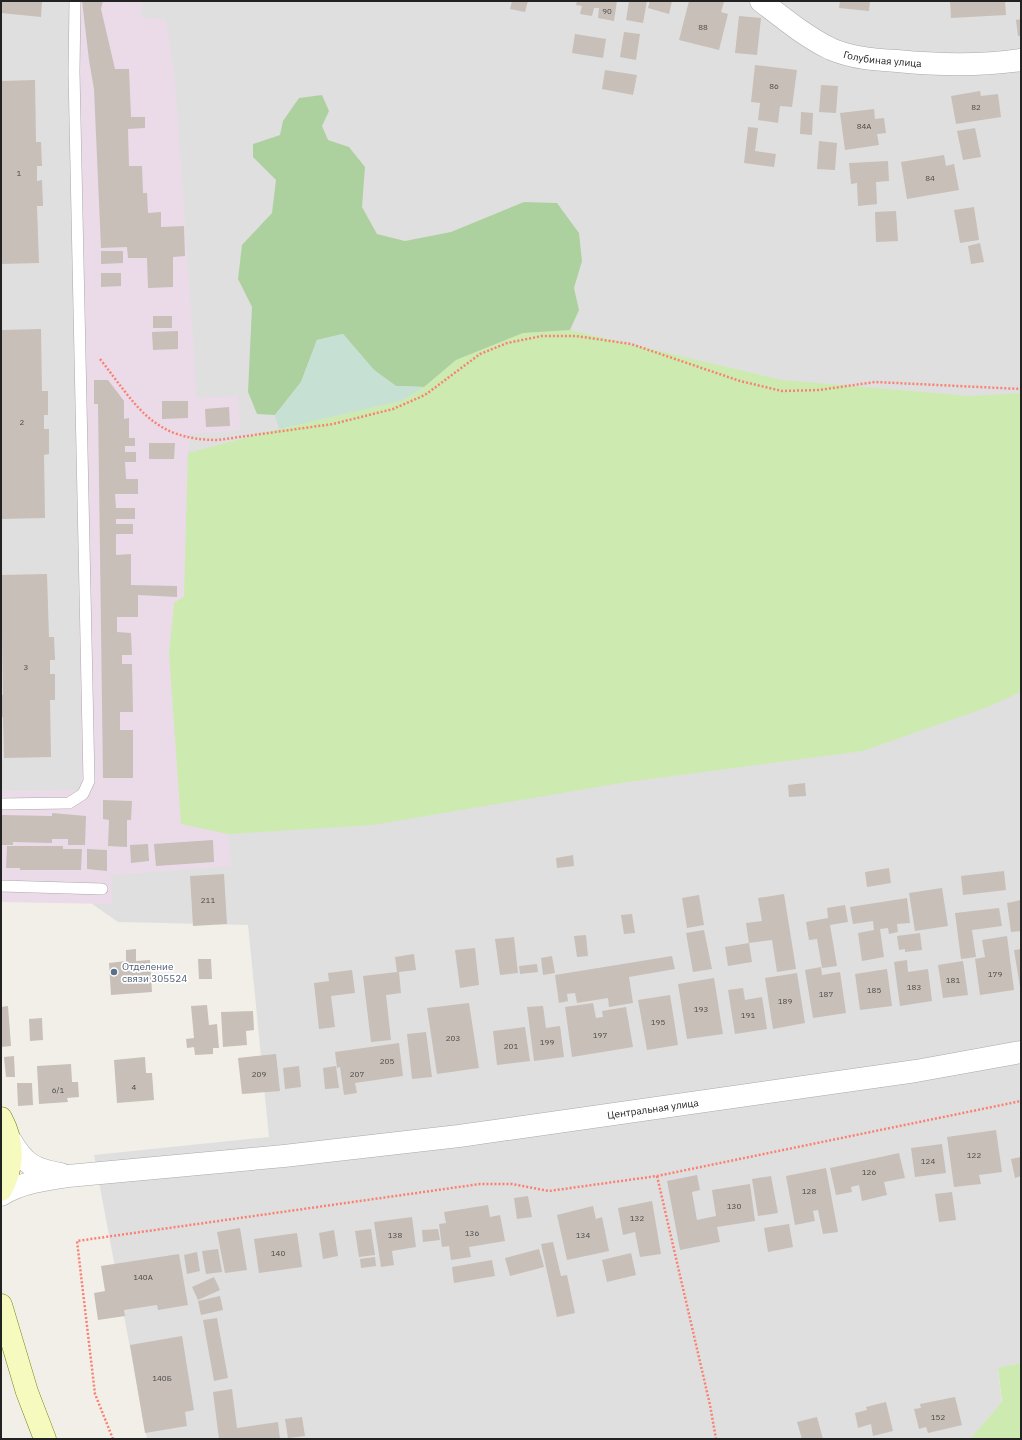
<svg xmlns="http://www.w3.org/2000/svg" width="1022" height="1440" viewBox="0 0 1022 1440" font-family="'IBM Plex Sans',sans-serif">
  <rect width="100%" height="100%" fill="#f2efe9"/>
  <polygon fill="#e0dfdf" points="1,1 1021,1 1021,1363 998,1369 1006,1439 147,1439 94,1155 269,1137 248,925 118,922 85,899 1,895"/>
  <polygon fill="#ebdbe8" points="76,1 142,1 140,17 166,20 175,82 197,398 238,396 240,430 190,434 188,453 184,596 181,824 228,834 231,866 111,875 112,904 1,902 1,791 82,790 70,55"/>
  <g fill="#cdebb0">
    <polygon points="570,330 782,380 969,396 1021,393 1021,692 988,707 863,751 627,782 373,825 228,834 181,824 169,653 174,603 184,596 188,453 279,429 401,401 424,387 456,360 523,333"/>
    <polygon points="1021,1363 1021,1439 970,1439 1002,1402 998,1368"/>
  </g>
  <polygon fill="#add19e" points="322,95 329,111 322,126 328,140 349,147 365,167 362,207 377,234 405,241 451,232 524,202 557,203 579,233 582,261 574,288 579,310 570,330 523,333 456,360 424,387 396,386 374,370 343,334 317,340 301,382 275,415 257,414 248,392 252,307 238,279 242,245 272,213 276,180 253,157 253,144 280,135 283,121 299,98"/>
  <polygon fill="#c6e0d4" points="343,334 374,370 395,386 424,387 401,401 279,429 275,415 301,382 317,340"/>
  <g fill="#c7bfb8">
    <polygon points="1,1 42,1 41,17 1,13"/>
    <polygon points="82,1 103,1 101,9 115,69 129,69 131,117 145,117 145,128 128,129 129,166 142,166 143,193 147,193 148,213 161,212 161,227 184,226 185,256 173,257 173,287 148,288 147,258 128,258 127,247 101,248 94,89 89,60"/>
    <polygon points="512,1 528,1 525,12 510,9"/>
    <polygon points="577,1 617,1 614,21 598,18 599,8 594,8 592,16 580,14 582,6 576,5"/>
    <polygon points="629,1 647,1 643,23 626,20"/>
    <polygon points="650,1 672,1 669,14 648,8"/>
    <polygon points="689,1 724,2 721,12 728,14 719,50 679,40"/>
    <polygon points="840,1 870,1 869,11 839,8"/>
    <polygon points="950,1 1005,1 1006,15 951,18"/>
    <polygon points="739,16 761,18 757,55 735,53"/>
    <polygon points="1021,19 1021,36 1018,36 1016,20"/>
    <polygon points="624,32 640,34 636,60 620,57"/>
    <polygon points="575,34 606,39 603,58 572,53"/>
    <polygon points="755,65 797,70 792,107 780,106 778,123 758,120 760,103 751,102"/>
    <polygon points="605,70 637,75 633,95 602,89"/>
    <polygon points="35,80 36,142 41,142 42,166 37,166 37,181 42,180 43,206 37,206 39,263 1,264 1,81"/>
    <polygon points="821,85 838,86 836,113 819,112"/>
    <polygon points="980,91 981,96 998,94 1001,117 956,124 951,96"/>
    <polygon points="874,109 875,119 884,118 886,133 877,134 879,145 845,150 840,113"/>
    <polygon points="801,112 813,113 812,135 800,134"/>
    <polygon points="748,127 758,128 755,151 776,154 774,167 744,163"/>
    <polygon points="975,128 981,157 963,160 957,131"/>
    <polygon points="819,141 837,143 835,170 817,169"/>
    <polygon points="944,155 946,166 954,164 959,190 907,199 901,162"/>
    <polygon points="888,161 889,181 876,182 877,204 858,206 857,183 851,184 849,163"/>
    <polygon points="974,207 979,240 960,243 954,210"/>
    <polygon points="896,211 898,241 876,242 875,212"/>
    <polygon points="980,243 984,262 971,264 968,246"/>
    <polygon points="101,251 123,251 123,263 101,264"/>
    <polygon points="101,273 121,273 121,286 101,287"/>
    <rect x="153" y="316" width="19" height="12"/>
    <polygon points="41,329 42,391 48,391 48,415 44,415 44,429 49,429 49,454 44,455 45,518 1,519 1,330"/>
    <polygon points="178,331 178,349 153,350 152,332"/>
    <polygon points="94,380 108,380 124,401 124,419 129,418 129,438 135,438 135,446 125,446 125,452 136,452 136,462 125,462 126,479 138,479 138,494 115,494 116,508 135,508 135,519 116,519 116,524 133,524 133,534 116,534 116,555 131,554 131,585 177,586 177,597 138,595 138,617 117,617 117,632 131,633 132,655 122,655 122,664 132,664 133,712 120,712 120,730 133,730 133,778 103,778 98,404 94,404"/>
    <polygon points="162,401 188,401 188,418 162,419"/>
    <polygon points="229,407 230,426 206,427 205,409"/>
    <polygon points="149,443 175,443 174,459 149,459"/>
    <polygon points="47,574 49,637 54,637 55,660 50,660 50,674 55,674 55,700 50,700 51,757 4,758 3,717 1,717 1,695 3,695 1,575"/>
    <polygon points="805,783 806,796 789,797 788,785"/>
    <polygon points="103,800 132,801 131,820 127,820 127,847 108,846 109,820 103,819"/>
    <polygon points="52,813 86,816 85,845 68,845 68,839 52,839 52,843 13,842 13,845 1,845 1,815 52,816"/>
    <polygon points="213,840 214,862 156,866 154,844"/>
    <polygon points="148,844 149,861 131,863 130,845"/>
    <polygon points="7,846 63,846 63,849 82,849 81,870 20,870 20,868 6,868"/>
    <polygon points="87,849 107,850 107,871 87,869"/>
    <polygon points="573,855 574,866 557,868 556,858"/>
    <polygon points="889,868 891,883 867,887 865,872"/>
    <polygon points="1004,871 1006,890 963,895 961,876"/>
    <polygon points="224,874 227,924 193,926 190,876"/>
    <polygon points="942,888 948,926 915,931 909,893"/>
    <polygon points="784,894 796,969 777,972 772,940 749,943 746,923 762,921 758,898"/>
    <polygon points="699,895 704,925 687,928 682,898"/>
    <polygon points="907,898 910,923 897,924 898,932 889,934 888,928 880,929 884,957 862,961 858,933 874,930 873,921 853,924 850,907"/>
    <polygon points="1021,900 1021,931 1011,932 1007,903"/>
    <polygon points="845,905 848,922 830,925 837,966 822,968 817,939 809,940 806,922 828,918 827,908"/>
    <polygon points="999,908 1002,926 972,930 976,957 961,959 955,913"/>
    <polygon points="632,914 635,933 624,934 621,915"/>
    <polygon points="704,930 712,969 693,972 686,933"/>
    <polygon points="920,933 922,950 905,952 905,949 899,950 897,936"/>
    <polygon points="586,935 588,956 577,957 574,936"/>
    <polygon points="1007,936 1014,990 980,995 975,959 985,957 982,940"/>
    <polygon points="514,937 518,973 500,975 495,939"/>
    <polygon points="749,943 752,962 728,966 725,947"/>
    <polygon points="475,948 479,985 460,988 455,950"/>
    <polygon points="136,949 136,961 150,960 152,992 111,995 109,963 126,961 126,950"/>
    <polygon points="1021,949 1021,987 1020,987 1014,950"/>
    <polygon points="414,954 416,970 399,972 401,993 386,995 391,1040 371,1042 363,976 397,972 395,957"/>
    <polygon points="552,956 555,973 543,975 541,958"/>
    <polygon points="672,956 675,969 629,977 633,1003 609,1007 608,998 577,1003 575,993 567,994 568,1001 559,1003 555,975"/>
    <polygon points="198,959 211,959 212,979 199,979"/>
    <polygon points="907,960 908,972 928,969 932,1001 900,1006 894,962"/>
    <polygon points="963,961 968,995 943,998 938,965"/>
    <polygon points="537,964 538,972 520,974 519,966"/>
    <polygon points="821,967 822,975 840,972 846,1013 813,1018 805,970"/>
    <polygon points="887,969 892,1006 860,1010 855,974"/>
    <polygon points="352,970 355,993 331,996 335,1027 319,1029 314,983 329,981 328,973"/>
    <polygon points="797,973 805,1023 773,1029 765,978"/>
    <polygon points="714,978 723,1034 687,1039 678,984"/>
    <polygon points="743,988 745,1000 762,997 767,1029 735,1034 728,990"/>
    <polygon points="670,995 678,1045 647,1050 638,1000"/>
    <polygon points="469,1003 479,1068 437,1074 427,1008"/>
    <polygon points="593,1003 596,1018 603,1017 602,1011 626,1007 633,1047 572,1057 565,1007"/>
    <polygon points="207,1005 209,1025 217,1024 219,1048 213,1048 213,1054 195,1055 194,1047 187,1048 186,1039 194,1038 191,1006"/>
    <polygon points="8,1006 11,1046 1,1047 1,1007"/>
    <polygon points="543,1006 546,1028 560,1026 564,1057 534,1061 527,1007"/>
    <polygon points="253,1011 254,1030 246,1031 247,1045 223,1047 221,1012"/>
    <polygon points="42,1018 43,1040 30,1041 29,1019"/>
    <polygon points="525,1027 530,1061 497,1065 493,1031"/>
    <polygon points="426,1032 432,1077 412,1079 407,1034"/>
    <polygon points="399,1043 403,1076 355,1083 357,1093 344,1095 340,1067 337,1068 335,1052"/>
    <polygon points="276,1054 280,1091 242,1094 238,1058"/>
    <polygon points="14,1056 15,1077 6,1077 4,1057"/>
    <polygon points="145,1057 146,1073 152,1073 154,1100 117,1103 114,1060"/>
    <polygon points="71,1064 72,1082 78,1082 79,1097 67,1098 68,1102 39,1104 37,1066"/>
    <polygon points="299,1066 301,1087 285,1089 283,1068"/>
    <polygon points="336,1066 339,1088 325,1089 323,1068"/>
    <polygon points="17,1083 32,1083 33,1105 18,1106"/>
    <polygon points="996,1130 1002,1172 979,1175 981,1184 954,1187 947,1137"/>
    <polygon points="942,1144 946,1173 915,1177 911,1148"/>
    <polygon points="899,1153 905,1178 884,1182 887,1195 862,1201 859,1185 851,1187 852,1192 836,1195 830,1168"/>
    <polygon points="1021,1157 1021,1176 1015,1178 1011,1159"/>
    <polygon points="826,1168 838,1232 823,1234 818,1210 813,1211 815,1221 795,1225 786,1176"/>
    <polygon points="697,1175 700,1190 692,1192 697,1220 716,1216 712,1190 750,1184 755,1221 717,1227 720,1242 680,1250 667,1181"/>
    <polygon points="771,1176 778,1213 758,1216 752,1179"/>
    <polygon points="952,1192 956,1220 939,1222 935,1194"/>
    <polygon points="528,1196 532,1217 517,1219 514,1198"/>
    <polygon points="652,1201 661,1254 640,1257 635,1232 623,1235 618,1208"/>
    <polygon points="488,1205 490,1217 500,1215 505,1241 469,1247 471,1257 451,1260 449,1246 442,1247 439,1224 446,1223 444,1212"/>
    <polygon points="593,1206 596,1219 602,1217 609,1251 567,1260 557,1215"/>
    <polygon points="412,1217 416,1247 392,1251 394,1265 381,1267 374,1222"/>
    <polygon points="789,1224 793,1247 768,1252 764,1228"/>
    <polygon points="240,1228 247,1270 225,1273 217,1232"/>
    <polygon points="371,1229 375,1255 359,1257 355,1231"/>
    <polygon points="438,1229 440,1240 423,1242 422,1230"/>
    <polygon points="334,1230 338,1256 323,1259 319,1233"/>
    <polygon points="297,1233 302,1267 259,1273 254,1239"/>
    <polygon points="553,1242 561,1276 567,1275 575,1313 557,1317 541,1244"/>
    <polygon points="218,1249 222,1272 206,1274 202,1251"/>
    <polygon points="539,1249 544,1267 510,1276 505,1258"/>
    <polygon points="197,1252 200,1271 187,1274 184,1255"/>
    <polygon points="631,1253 636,1275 607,1282 602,1260"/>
    <polygon points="179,1254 188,1305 158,1310 157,1305 124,1310 125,1316 98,1320 94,1293 105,1291 101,1266"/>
    <polygon points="375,1257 376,1266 361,1268 360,1259"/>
    <polygon points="492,1260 495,1276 454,1283 452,1267"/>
    <polygon points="214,1277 220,1290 198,1300 192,1287"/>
    <polygon points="220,1296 223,1310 201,1315 198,1301"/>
    <polygon points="217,1318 228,1378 214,1381 203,1320"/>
    <polygon points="182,1336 194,1410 185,1412 187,1426 145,1433 130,1345"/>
    <polygon points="232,1389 237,1428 278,1422 280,1439 219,1439 213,1392"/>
    <polygon points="955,1397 962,1425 928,1433 926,1427 919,1429 914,1409 921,1408 920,1404"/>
    <polygon points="886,1402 893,1431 873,1436 871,1424 858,1428 855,1413 867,1410 866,1407"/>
    <polygon points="302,1417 305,1436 288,1438 285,1419"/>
    <polygon points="817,1417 823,1439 802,1439 797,1422"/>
  </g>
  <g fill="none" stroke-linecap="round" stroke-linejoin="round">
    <defs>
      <g id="lane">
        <polyline points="1,804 69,803 83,794 89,781 74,72 75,1"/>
        <polyline points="1,886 102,889"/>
      </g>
      <g id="street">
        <path id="s1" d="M761,1C783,18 806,37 831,49C852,58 875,60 897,61C938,65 980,66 1021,60"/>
        <path d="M11,1141C24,1164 35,1170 61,1174"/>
        <path id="s2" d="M1,1195C20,1183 46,1179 68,1176L284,1156L459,1136L916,1071L1021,1052"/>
      </g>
      <g id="secondary">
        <path d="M1,1118C14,1142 14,1166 1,1190"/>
        <polyline points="1,1305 27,1392 45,1439"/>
      </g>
    </defs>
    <use href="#lane" stroke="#a9a9a9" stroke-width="12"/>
    <use href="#street" stroke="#a9a9a9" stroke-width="23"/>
    <use href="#secondary" stroke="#707d05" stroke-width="23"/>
    <g stroke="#fa8072" stroke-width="2.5" stroke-dasharray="2 2" stroke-linecap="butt">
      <path d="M100,359C137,406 152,440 218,440L333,424L393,409L425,395L480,354L507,343L542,336H576L631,344L740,381L782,391L819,390L875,382L1021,389"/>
      <polyline points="657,1176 710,1405 716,1439"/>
      <polyline points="113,1439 95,1394 77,1241 480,1184 512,1184 549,1191 657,1176 1021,1101"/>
    </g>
    <use href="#lane" stroke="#fff" stroke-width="11"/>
    <use href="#street" stroke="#fff" stroke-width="22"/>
    <use href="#secondary" stroke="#f7fabf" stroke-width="22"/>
  </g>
  <circle fill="#5c6f8a" stroke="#fff" stroke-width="1.5" cx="114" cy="972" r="4"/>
  <g text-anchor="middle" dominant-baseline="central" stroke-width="3.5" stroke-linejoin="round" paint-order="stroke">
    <g font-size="8" fill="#4b4948">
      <text x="607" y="11">90</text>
      <text x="703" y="27">88</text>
      <text x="774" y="86">86</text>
      <text x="976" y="107">82</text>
      <text x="864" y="126">84А</text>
      <text x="19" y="173">1</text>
      <text x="930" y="178">84</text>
      <text x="22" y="422">2</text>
      <text x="26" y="667">3</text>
      <text x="208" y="900">211</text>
      <text x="995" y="974">179</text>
      <text x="953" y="980">181</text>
      <text x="914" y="987">183</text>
      <text x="874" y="990">185</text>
      <text x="826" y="994">187</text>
      <text x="785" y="1001">189</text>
      <text x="701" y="1009">193</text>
      <text x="748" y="1015">191</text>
      <text x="658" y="1022">195</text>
      <text x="600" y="1035">197</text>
      <text x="453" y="1038">203</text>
      <text x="547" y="1042">199</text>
      <text x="511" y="1046">201</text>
      <text x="387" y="1061">205</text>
      <text x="259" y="1074">209</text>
      <text x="357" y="1074">207</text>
      <text x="134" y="1087">4</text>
      <text x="58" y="1090">6/1</text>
      <text x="974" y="1155">122</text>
      <text x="928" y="1161">124</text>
      <text x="869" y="1172">126</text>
      <text x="809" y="1191">128</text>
      <text x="734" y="1206">130</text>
      <text x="637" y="1218">132</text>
      <text x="472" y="1233">136</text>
      <text x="395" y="1235">138</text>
      <text x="583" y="1235">134</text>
      <text x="278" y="1253">140</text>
      <text x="143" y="1277">140А</text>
      <text x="162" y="1378">140Б</text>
      <text x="938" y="1417">152</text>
    </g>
    <g font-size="10" fill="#222" stroke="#fff">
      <text stroke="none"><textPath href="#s1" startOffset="138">Голубиная улица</textPath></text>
      <text stroke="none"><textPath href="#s2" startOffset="659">Центральная улица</textPath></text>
    </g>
    <g font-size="10" fill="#4e5e75" stroke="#fff" text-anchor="start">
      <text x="122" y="966">Отделение<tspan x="122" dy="12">связи 305524</tspan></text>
    </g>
  </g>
  <rect width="1022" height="1440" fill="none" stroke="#222222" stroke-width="4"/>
</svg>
